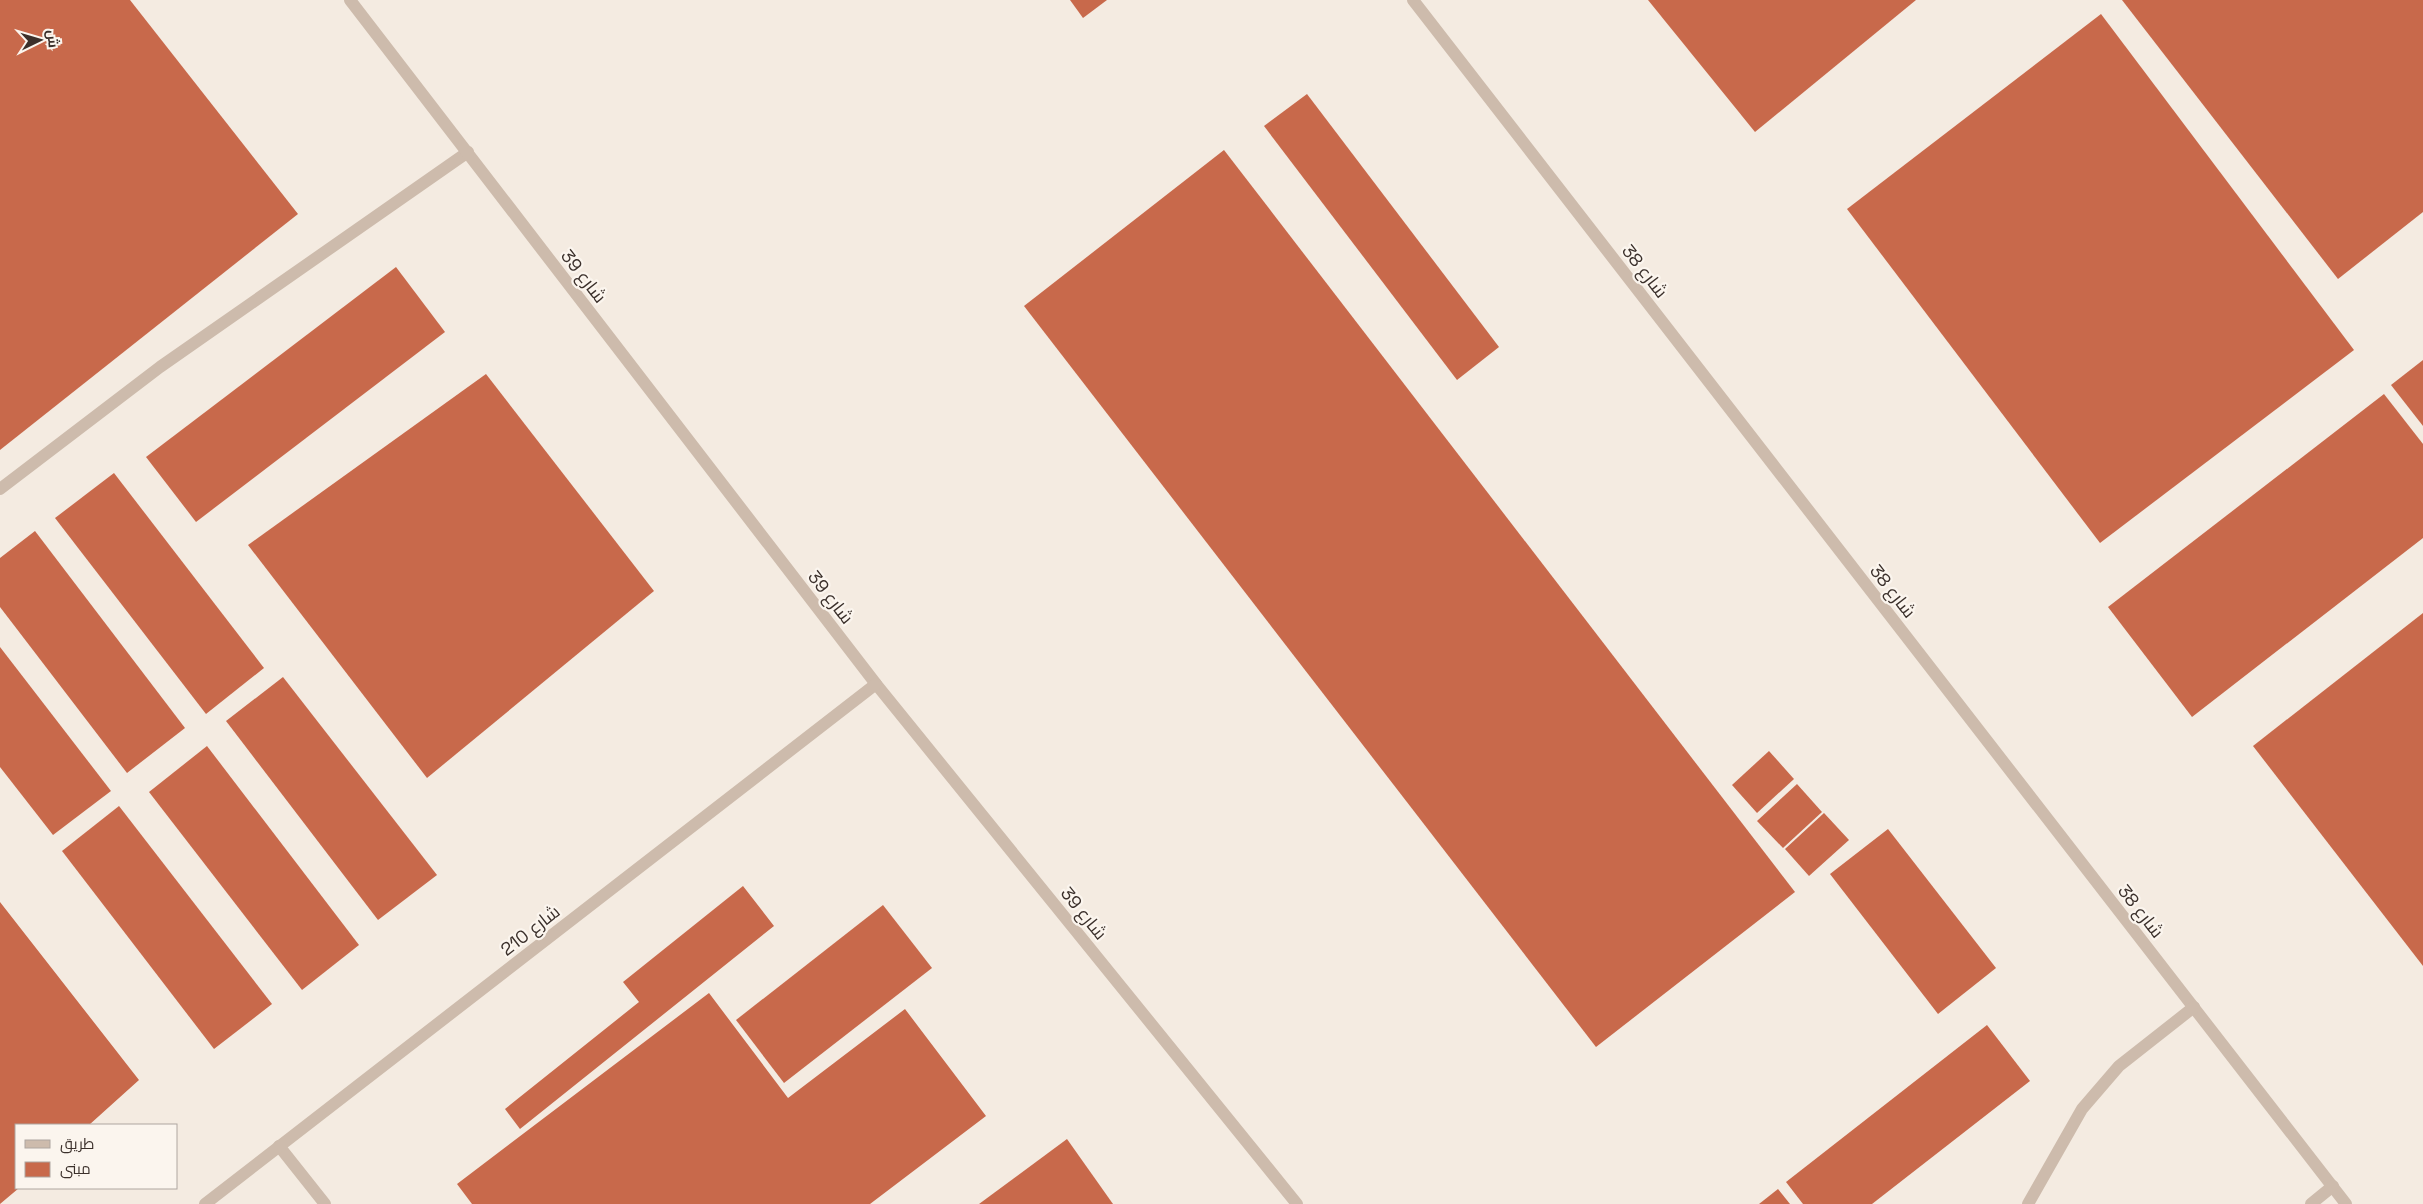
<svg xmlns="http://www.w3.org/2000/svg" width="2423" height="1204" viewBox="0 0 2423 1204" font-family="'Space Grotesk',Cairo,sans-serif">
  <rect width="100%" height="100%" fill="#f4ebe1"/>
  <g fill="#c8694b">
    <polygon points="0,0 130,0 298,214 0,450"/>
    <polygon points="1070,0 1107,0 1083,18"/>
    <polygon points="1648,0 1916,0 1755,132"/>
    <polygon points="2122,0 2423,0 2423,212 2338,279"/>
    <polygon points="2101,14 2354,350 2100,543 1847,209"/>
    <polygon points="1307,94 1499,347 1457,380 1264,126"/>
    <polygon points="1224,150 1795,892 1596,1047 1024,306"/>
    <polygon points="396,267 445,332 196,522 146,457"/>
    <polygon points="2423,360 2423,426 2391,385"/>
    <polygon points="486,374 654,591 427,778 248,545"/>
    <polygon points="2384,394 2423,444 2423,538 2192,717 2108,607"/>
    <polygon points="114,473 264,668 206,714 55,518"/>
    <polygon points="35,531 185,728 127,773 0,607 0,558"/>
    <polygon points="2423,613 2423,966 2253,746"/>
    <polygon points="0,647 111,791 53,835 0,767"/>
    <polygon points="283,677 437,875 378,920 226,721"/>
    <polygon points="207,746 359,945 302,990 149,792"/>
    <polygon points="1769,751 1794,779 1757,813 1732,785"/>
    <polygon points="1797,784 1822,812 1783,848 1757,821"/>
    <polygon points="119,806 272,1004 214,1049 62,851"/>
    <polygon points="1824,813 1849,840 1809,876 1785,849"/>
    <polygon points="1888,829 1996,968 1938,1014 1830,874"/>
    <polygon points="743,886 774,926 520,1129 505,1109 639,1002 623,982"/>
    <polygon points="0,902 139,1080 89,1125 16,1125 16,1188 19,1188 0,1204"/>
    <polygon points="883,905 932,968 784,1083 736,1020"/>
    <polygon points="709,993 788,1098 905,1009 986,1116 870,1204 472,1204 457,1184"/>
    <polygon points="1987,1025 2030,1081 1872,1204 1803,1204 1786,1182"/>
    <polygon points="1067,1139 1113,1204 979,1204"/>
    <polygon points="1778,1189 1790,1204 1759,1204"/>
  </g>
  <g fill="none" stroke-linecap="round" stroke-linejoin="round">
    <polyline stroke="#cdbbac" stroke-width="12" points="0,489 160,367 468,152"/>
    <g stroke="#cdbbac" stroke-width="12">
      <polyline points="350,0 876,684 1297,1204"/>
      <polyline points="1413,0 2346,1204"/>
      <polyline points="279,1146 325,1204"/>
      <polyline points="205,1204 876,684"/>
      <polyline points="2028,1204 2082,1109 2119,1066 2194,1007"/>
      <polyline points="2311,1204 2333,1186"/>
    </g>
  </g>
  <g text-anchor="middle" dominant-baseline="central" stroke-width="4.5" stroke-linejoin="round" paint-order="stroke">
    <g font-size="18" fill="#3b302b" stroke="#fbf5ee">
      <text transform="translate(1645 271) rotate(52)">شارع 38</text>
      <text transform="translate(584 276) rotate(52)">شارع 39</text>
      <text transform="translate(1893 591) rotate(52)">شارع 38</text>
      <text transform="translate(831 597) rotate(52)">شارع 39</text>
      <text transform="translate(2141 911) rotate(52)">شارع 38</text>
      <text transform="translate(1084 913) rotate(51)">شارع 39</text>
      <text transform="translate(530 930) rotate(-38)">شارع 210</text>
    </g>
  </g>
  <rect x="15" y="1124" width="162" height="65" fill="#fbf5ee" stroke="#aea6a0"/>
  <rect x="25" y="1140" width="25" height="8" fill="#cdbbac" stroke="#aea6a0"/>
  <text x="60" y="1149" font-size="15" fill="#3b302b">طريق</text>
  <rect x="25" y="1162" width="25" height="15" fill="#c8694b" stroke="#aea6a0"/>
  <text x="60" y="1174" font-size="15" fill="#3b302b">مبنى</text>
  <g transform="translate(40 40) rotate(85)" stroke="#fbf5ee" stroke-width="4" paint-order="stroke">
  <path d="M0-4L9 19L0 12L-9 19Z" fill="#3b302b"/>
  <text y="-8" font-size="14" font-weight="bold" text-anchor="middle" fill="#3b302b">ش</text>
  </g>
</svg>
